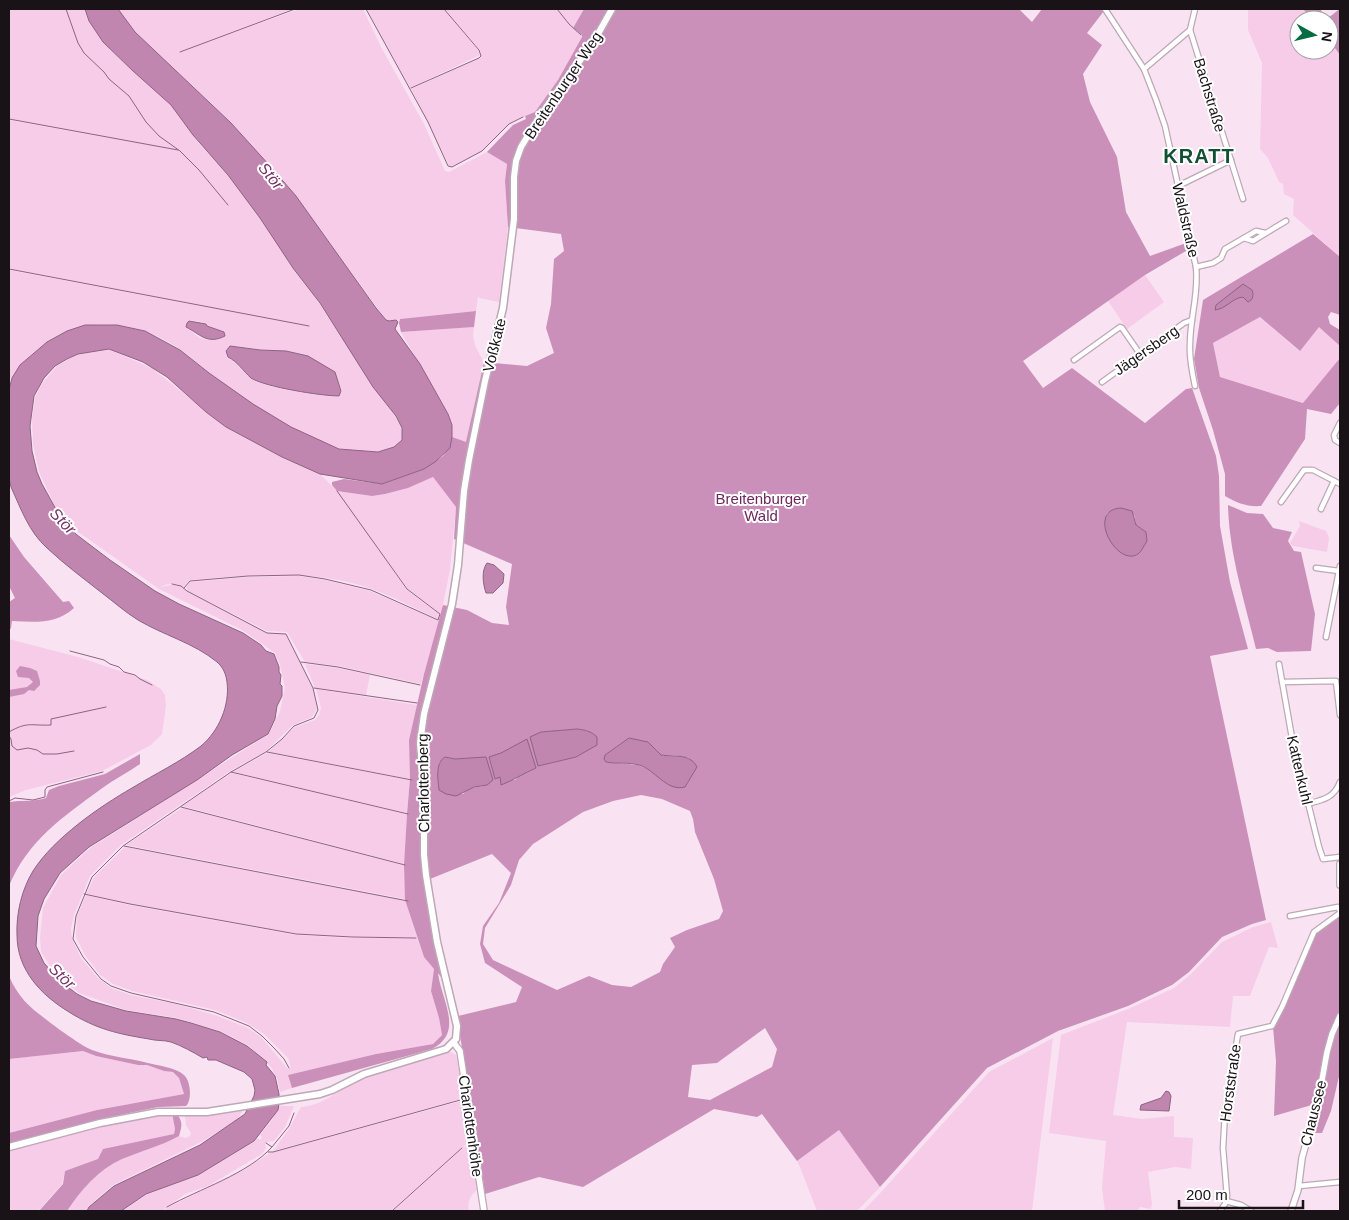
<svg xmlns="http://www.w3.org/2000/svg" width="1349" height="1220" viewBox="0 0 1349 1220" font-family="Helvetica,sans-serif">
  <rect width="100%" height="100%" fill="#f9e3f2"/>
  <g fill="#f6cce9" fill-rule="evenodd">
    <path d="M9,9H66L67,13V9H85C100,55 147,75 177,111C183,119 188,127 193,135C201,147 213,158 223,169C236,184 248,200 259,216C271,232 280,250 292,266C300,278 311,289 318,302C330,320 342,338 354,356C361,367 367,379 375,389C384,401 395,412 400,426C404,434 403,442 394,447C382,453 369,452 355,451C311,447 248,402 212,376C201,368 192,358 181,350C147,326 98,315 59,335C40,346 24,359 12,378H9V270L306,326L9,269V120L130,142L9,119ZM190,320L206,323L207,325L224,332L225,336C219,340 207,341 200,338C195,335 191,330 186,327V323ZM230,346L260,350L287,351L308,356L335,372L342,391L339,397C322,396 264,388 251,378C242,372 238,363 228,358L225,351Z"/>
    <polygon points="118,9 293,9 179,52 299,9 363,9 381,47 424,124 445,171 449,172 487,152 507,164 505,181 508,227 499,302 479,298 478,296 476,311 400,319 398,322 396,320 389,321 386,320 296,196 231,123 134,32"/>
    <polygon points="367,9 444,9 479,51 480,55 410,88 380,34"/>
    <polygon points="445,9 556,9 582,37 558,80 535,112 525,116 509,124 482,151 451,167 449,166 428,122 411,89 480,58 481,56 480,50"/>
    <polygon points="557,9 584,9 573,28"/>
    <polygon points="1248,9 1303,9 1313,20 1299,20 1299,50 1329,50 1329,40 1340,55 1340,257 1293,215 1294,199 1284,194 1283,184 1279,182 1268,158 1260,149 1262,63 1248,30"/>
    <polygon points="1145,275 1164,302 1127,329 1108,301"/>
    <polygon points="1260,317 1299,351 1319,326 1340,346 1340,358 1304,403 1220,377 1213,343"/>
    <path d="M474,327C471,341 477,350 484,362L466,443L452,437V425L448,414L401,332Z"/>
    <path d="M109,349L153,369L226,427L246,438L320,474L337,491L371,496L385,494L408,488L433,477L456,507L450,570L441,614L408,589L365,531L407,590L439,614L438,619C416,609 394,597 372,589C313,568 250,575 190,580L184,587C177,583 166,582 160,588C168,584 180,583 187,591L267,633L286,634L313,689L317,709L312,717L293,725L265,752L230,771L121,845L90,876L74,915L71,929L72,939L81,958L98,978L111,988L131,995L176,1004L215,1015L248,1028L261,1037L288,1069L291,1068L288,1058L264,1034L247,1023L215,1010L132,991L113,984L100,975L85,955L76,937L77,916L86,895L129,905L296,935L351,938H417L424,957L434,969L431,991L439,1018L442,1035L433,1044L376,1054L288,1075L292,1088L280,1092L277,1078L271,1067L248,1045L220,1031L177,1018L126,1010L79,993L54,972L41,952L40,937L43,908L61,875L90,848L269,734L280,711L285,688L280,665L275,653L242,630L159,589L77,531L55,506L39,472L33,444L32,419L35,398L41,385L57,366L78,354Z"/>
    <polygon points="1299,521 1326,531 1329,538 1327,552 1293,546 1290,543 1300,526"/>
    <polygon points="299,576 325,580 370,591 439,621 421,684 339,666 305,662 287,632 267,631 188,591 186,587 190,582 248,577"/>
    <polygon points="9,639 78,657 147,680 161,689 165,695 166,706 162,734 151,745 102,771 26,790 9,797"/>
    <polygon points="305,664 338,668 370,675 366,695 315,688"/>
    <polygon points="316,689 417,705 409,740 410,779 268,752 295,727 315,720 319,715 321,708"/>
    <polygon points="267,753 410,780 407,813 232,772"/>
    <polygon points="231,773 407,814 404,864 182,806"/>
    <polygon points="182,808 404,865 405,899 126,845"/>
    <polygon points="125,847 405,900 417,937 352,937 296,934 130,904 86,894 95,876"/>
    <polygon points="1271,922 1278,948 1269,947 1250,996 1233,996 1230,1027 1127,1022 1113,1115 1142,1119 1174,1116 1174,1137 1193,1138 1191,1169 1175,1167 1148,1172 1152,1203 1151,1209 1140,1207 1138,1211 1105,1211 1102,1188 1106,1141 1049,1133 1061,1035 1128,1009 1174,988 1191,974 1222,942 1253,927"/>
    <polygon points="1053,1038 1032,1211 863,1211 883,1190 989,1072"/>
    <polygon points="83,1051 96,1056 138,1065 147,1065 164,1071 173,1072 179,1078 184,1094 97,1110 9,1133 9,1059"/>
    <path d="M451,1052L456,1055L465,1098L273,1151L289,1129L301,1107C327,1106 346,1082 369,1074C396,1065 424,1059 451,1052Z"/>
    <polygon points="465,1100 470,1141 391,1211 163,1211 167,1208 244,1170 270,1153"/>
    <polygon points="279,1106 294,1106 285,1127 274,1141 267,1142 265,1144 266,1148 262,1154 208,1186 185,1194 162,1211 122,1211 146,1195 198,1175 254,1142 257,1138 260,1140 262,1137 260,1135 272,1120"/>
    <path d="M243,1110L237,1120L203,1141L113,1185L89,1206L87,1211H67C81,1190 97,1172 120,1160C139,1150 160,1146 179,1136L186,1138L190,1136L191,1133L186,1125L185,1115H213Z"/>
    <polygon points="159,1113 172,1113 175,1129 174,1134 65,1171 62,1184 38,1211 9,1211 9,1150 100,1124"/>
    <polygon points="839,1130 880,1187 857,1211 817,1211 800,1167 797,1161"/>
    <path d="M470,1142L477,1190C470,1196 467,1202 469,1211H393Z"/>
  </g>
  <g fill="#ca90b9" fill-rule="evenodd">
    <path d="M584,9H1019L1032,22L1042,9H1103L1104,11L1087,33L1102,45L1083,74L1090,102L1117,157L1126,212L1150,256L1189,242L1191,248L1145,275L1023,361L1043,388L1072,368L1145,423L1186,389L1192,388L1216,456L1219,476L1220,526L1230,582L1248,649L1210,656L1266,920L1252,924L1222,937L1189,972L1172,985L1128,1006L1058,1031L987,1068L880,1187L839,1130L797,1161L762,1114L757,1117L714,1109L583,1187L539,1177L485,1194L475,1121L460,1036L441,977L438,973C441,1000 465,1032 432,1049L292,1088L288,1075L376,1054L433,1044L442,1035L439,1018L431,991L434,969L424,957L405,900L404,865L407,814L410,779L409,740L424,674L443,605L467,610L492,623L509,625L506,607L512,564L454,539L456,507L433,477L408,488L385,494L372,496L337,491L332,485V482L344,479L382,484L424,469L443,456L449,448L452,437L466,442L484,362L527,366L554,353L546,328L551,304L554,259L564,251L561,234L508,227L505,181L507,164L487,152L513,125L526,119L525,116L535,112L558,80L582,37V35L573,28ZM1107,513L1134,515L1136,525L1146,532L1105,527ZM577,729L588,731L593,746L576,757L538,766L541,732ZM629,738L651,745L661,755H674L689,758L694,771L687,784L672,786L648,769L638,765L606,762L605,755ZM501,753L536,768L519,776L515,780L500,776L495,779L489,758ZM445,757L455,759L480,758L484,786C476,787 468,787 463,794L439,790V763ZM641,795L662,799L690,811L693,819L695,832L714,879L723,911L719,919L687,930L670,938L675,947L663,964L660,972L631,987L612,985L589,976L557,990L493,960L483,944L485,928L511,885L519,860L533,844L583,812L613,801ZM492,854L511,873L499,903L483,926L480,944L485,963L522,987L516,1002L458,1016L444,965L430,879ZM765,1028L777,1049L772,1067L710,1100L688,1097L692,1065L717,1063Z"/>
    <path d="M1303,9L1321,10L1324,17C1332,18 1334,12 1340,9V55L1329,40V20H1313Z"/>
    <path d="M1313,234L1340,257V315L1331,312L1328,317L1330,324L1340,330V346L1319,327L1300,351L1260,317L1213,343L1220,377L1303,403L1340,358V403L1331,414L1307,409L1305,439L1261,506C1247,507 1237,503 1225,496V474L1213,430L1199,388L1194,359L1203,300Z"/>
    <polygon points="476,311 474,327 401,332 399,323 400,319"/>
    <path d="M1228,505L1247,513L1263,514L1273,528L1292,532L1288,541L1294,551L1301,552L1315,614L1311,651L1277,652L1268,648L1256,649C1245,602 1229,554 1228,505Z"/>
    <path d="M9,535L24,557L63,602L69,601L74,608C55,625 34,622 12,621L11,628L9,631V602L15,598L9,586Z"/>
    <polygon points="20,666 30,668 37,671 40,681 40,685 34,691 29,690 24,694 9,697 9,690 27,687 33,682 29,678 18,677 16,671"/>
    <path d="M140,754V764C127,773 113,780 101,789C63,817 28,840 9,886V802C22,800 33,802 46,798L49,790L59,786L105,774Z"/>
    <polygon points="1340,916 1340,1011 1330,1033 1323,1058 1315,1104 1274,1116 1276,1061 1273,1027 1283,1008 1316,933"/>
    <path d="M9,976C21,1004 37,1012 60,1030C71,1037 80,1045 92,1050C110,1057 129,1058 148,1063C159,1066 175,1067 184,1075C191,1081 192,1100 186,1106L158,1107L110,1117L9,1143V1133L97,1110L184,1094L179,1078L173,1072L164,1071L147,1065H138L96,1056L83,1051L9,1059Z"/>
    <polygon points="1340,1019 1340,1072 1331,1111 1322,1133 1311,1133 1333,1034"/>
    <path d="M172,1113L177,1114C183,1122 182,1126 179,1136C161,1146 141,1151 122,1159C98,1170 81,1190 67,1211H39L63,1184L65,1171L98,1159L103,1149L174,1134L175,1129Z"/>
  </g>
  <g fill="#c086af" stroke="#8e6381">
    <path d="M85,9H118L135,32L231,123L270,166L296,196L376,308L386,320L389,321L396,320L398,322L395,329L420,364L448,414L452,425V437L450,448L435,462L424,469L382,484L320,474L282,457L226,427L206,412L167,377L143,362L109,349L78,354L67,359L55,366L44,378L34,396L30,426L32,451L37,472L42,484L62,520L77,535L110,560L155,591L179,604L243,633L261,645L266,651L274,654L279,667V672L281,675L280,684L282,686V696L277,706L275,719L268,734L232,755L197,780L89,847L60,873L44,899L38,916L36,946L44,963L60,981L77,994L91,1001L126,1011L176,1019L191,1023L220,1032L247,1046L267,1062L266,1065L275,1076L279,1094V1104L278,1110L254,1141L198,1175L146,1194L121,1211H87L89,1207L114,1186L200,1145L245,1114L254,1096L255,1090L252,1079L244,1072L216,1060H208L207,1057L203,1058C193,1052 182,1046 171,1042C164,1040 156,1041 149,1039C118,1034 96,1029 69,1012C41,995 17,970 17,935C16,913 22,889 33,871C54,838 99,807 132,788C155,774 180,762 201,746C219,731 230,705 227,682C226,674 223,667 217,662C194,643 163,635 138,620C125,612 114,602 102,593C83,578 64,564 47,548C29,532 21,509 11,487L9,479V390L12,378L20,365L47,342L67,331L85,325H117L145,331L180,350L209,373L253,404L291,427L339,449L378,452L394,447L402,440V428L396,416L373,387L320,303L293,268L260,218L228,175L193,135L171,105L133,71L103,42L89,21Z"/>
    <path d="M1243,284L1252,290C1254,295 1253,300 1248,302L1243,297C1232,298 1226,309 1215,310L1216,305Z"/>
    <path d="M189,321L206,324L207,326L224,332L225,336C207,345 200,334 186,327L187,323Z"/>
    <path d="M230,346L260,350L286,351L308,356L335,372L341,391L339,396C322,396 265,387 251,378C243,371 238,362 228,357L226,351Z"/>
    <path d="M1121,508L1132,511L1136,525L1146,532L1147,541C1144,545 1142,551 1138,554C1117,568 1085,510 1121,508Z"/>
    <path d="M487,563L494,565L504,574L503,583L493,593H486C483,584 481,571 487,563Z"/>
    <path d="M577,729C585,730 591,731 597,737V745L576,757L538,766L530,737L541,732Z"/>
    <path d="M629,738L648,742L661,755C674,757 690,753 697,767L685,787C666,792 655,769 639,765C628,762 617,764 606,762L604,759L605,755Z"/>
    <path d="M527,739L536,768C524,773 514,780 501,785L500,777L495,779L489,757L501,753Z"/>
    <path d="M445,757L455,759L486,757L493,780L487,785L474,787L456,796L446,794L439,790C438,779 435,763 445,757Z"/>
    <polygon points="1166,1091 1169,1092 1171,1096 1169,1111 1140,1110 1141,1105 1161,1098"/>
  </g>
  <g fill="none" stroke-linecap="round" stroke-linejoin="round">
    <g stroke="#8e6381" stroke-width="1">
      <polyline points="66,9 78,43 84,53 104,72 109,79 129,96 146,122 159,136 180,151 199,170 228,205"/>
      <polyline points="366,9 428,122 448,166 452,167 482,151 509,124 523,117"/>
      <polyline points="557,9 569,24 581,35"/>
      <polyline points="180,52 295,9"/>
      <polyline points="411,88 479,58 481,56 479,50 444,9"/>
      <polyline points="9,119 178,150"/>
      <polyline points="9,269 309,326"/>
      <polyline points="172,584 181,586 187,591 267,633 286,634 313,688 318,710 314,718 294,726 282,739 266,752 231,772 123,846 92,877 76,916 73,939 83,957 96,973 101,979 111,986 131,993 214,1012 249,1026 262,1036 274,1048 284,1059 289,1068"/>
      <polyline points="184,588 190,581 248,576 299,575 325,579 371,590 438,620 440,614 407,589 337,491"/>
      <polyline points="70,651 104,660 110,664 119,667 124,672 135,675 140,679 152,685"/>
      <polyline points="301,662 338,667 420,685"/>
      <polyline points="314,688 417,703"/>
      <path d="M9,732C28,721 31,726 51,725V719L106,707"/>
      <polyline points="9,736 11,739 12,746 17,750 28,748 37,750 43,754 57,754 74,751"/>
      <polyline points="267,752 412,780"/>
      <polyline points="231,772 408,814"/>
      <polyline points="9,801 15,798 33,800 45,797 45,790 47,787 103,772"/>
      <polyline points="181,807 405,865"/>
      <polyline points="124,846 408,901"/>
      <polyline points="84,894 130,904 296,934 352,937 416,938"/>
      <polyline points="266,1143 272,1147 289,1126 294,1113"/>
      <polyline points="268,1152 273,1152 464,1099"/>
      <path d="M167,1207C199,1189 248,1174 272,1147"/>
      <polyline points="392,1211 462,1148"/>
    </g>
    <defs>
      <g id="minor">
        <path d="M1105,9L1144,69L1156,100L1165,126L1196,267C1199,294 1190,317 1190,344C1189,358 1192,372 1195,386"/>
        <polyline points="1190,30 1243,199"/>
        <polyline points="1144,69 1190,30 1195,9"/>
        <polyline points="1178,186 1231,160"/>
        <polyline points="1244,238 1256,231 1265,233"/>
        <polyline points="1196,267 1213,263 1221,258 1225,249 1244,238 1253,241 1286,221"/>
        <polyline points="1074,360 1120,327 1122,328 1140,354"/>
        <polyline points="1102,382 1184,323 1192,320"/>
        <polyline points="1340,423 1334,435 1335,440 1340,443"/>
        <polyline points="1281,502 1304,470 1313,470 1340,484"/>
        <polyline points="1321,509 1334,481"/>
        <polyline points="1316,568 1339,571"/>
        <polyline points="1326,637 1340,566"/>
        <polyline points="1279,664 1292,738 1319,847 1323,859 1340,857"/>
        <polyline points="1282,682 1336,681 1340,715"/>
        <path d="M1307,804C1323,800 1334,798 1340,782"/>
        <polyline points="1290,916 1338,907 1340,911"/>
        <polyline points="1299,1186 1340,1182"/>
        <polyline points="1226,1201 1241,1205 1251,1211"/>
        <polyline points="1220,1211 1225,1204 1227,1196 1223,1148 1225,1112 1238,1034 1272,1026 1282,1007 1314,932 1340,913"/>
      </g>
      <g id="tertiary">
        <polyline points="1340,864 1340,885"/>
        <polyline points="454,1043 460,1051 484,1211"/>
        <polyline points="1291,1211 1298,1190 1302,1158 1319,1097 1327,1052 1332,1034 1340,1016"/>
      </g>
      <polyline id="secondary" points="9,1147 100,1123 158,1112 207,1112 320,1094 332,1090 364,1074 446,1049 456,1039 457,1026 437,942 426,875 424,855 424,790 420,743 424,714 452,604 458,565 464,491 469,460 485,381 503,308 514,219 514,177 516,161 521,147 540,116 594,41 612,9"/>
    </defs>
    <use href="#minor" stroke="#bda8b6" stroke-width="7"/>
    <use href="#tertiary" stroke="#bda8b6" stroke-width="8"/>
    <use href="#secondary" stroke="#bda8b6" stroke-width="9"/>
    <use href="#minor" stroke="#fff" stroke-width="4.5"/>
    <use href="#tertiary" stroke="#fff" stroke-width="5.5"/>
    <use href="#secondary" stroke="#fff" stroke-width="6"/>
  </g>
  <g text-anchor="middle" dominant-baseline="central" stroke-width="4" stroke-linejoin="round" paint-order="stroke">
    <g font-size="15" fill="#191217" stroke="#fff">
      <text transform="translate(563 85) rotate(-56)">Breitenburger Weg</text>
      <text transform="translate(1210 95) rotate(73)">Bachstraße</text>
      <text transform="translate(1186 220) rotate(77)">Waldstraße</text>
      <text transform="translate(494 345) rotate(-76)">Voßkate</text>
      <text transform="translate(1146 350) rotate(-35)">Jägersberg</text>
      <text transform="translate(1300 770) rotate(77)">Kattenkuhl</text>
      <text transform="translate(423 783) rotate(-91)">Charlottenberg</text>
      <text transform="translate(1230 1083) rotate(-82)">Horststraße</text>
      <text transform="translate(1313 1113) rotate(-76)">Chaussee</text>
      <text transform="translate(471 1126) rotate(82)">Charlottenhöhe</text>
    </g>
    <g font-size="15" fill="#6c275c" stroke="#fff">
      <text x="761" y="498">Breitenburger<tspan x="761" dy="17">Wald</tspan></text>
    </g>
    <g font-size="16" font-style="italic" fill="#773166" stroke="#fff">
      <text transform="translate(271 176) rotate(51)">Stör</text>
      <text transform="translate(63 521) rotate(46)">Stör</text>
      <text transform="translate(62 976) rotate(44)">Stör</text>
    </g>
    <g font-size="20" font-weight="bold" letter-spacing="1" fill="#125033" stroke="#fff">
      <text x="1199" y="156">KRATT</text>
    </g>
  </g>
  <rect width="1349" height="1220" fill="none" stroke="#191217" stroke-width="20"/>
  <g transform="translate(1314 35) rotate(98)"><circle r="24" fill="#ffffff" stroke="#a3a0a2"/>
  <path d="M0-4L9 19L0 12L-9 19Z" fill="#066c42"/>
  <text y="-8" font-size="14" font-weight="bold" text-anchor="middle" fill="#191217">N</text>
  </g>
  <path d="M1179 1200v8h124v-8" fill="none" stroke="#191217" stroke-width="2.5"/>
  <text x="1186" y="1200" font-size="15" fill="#191217" stroke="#ffffff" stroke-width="4" paint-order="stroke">200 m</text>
</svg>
